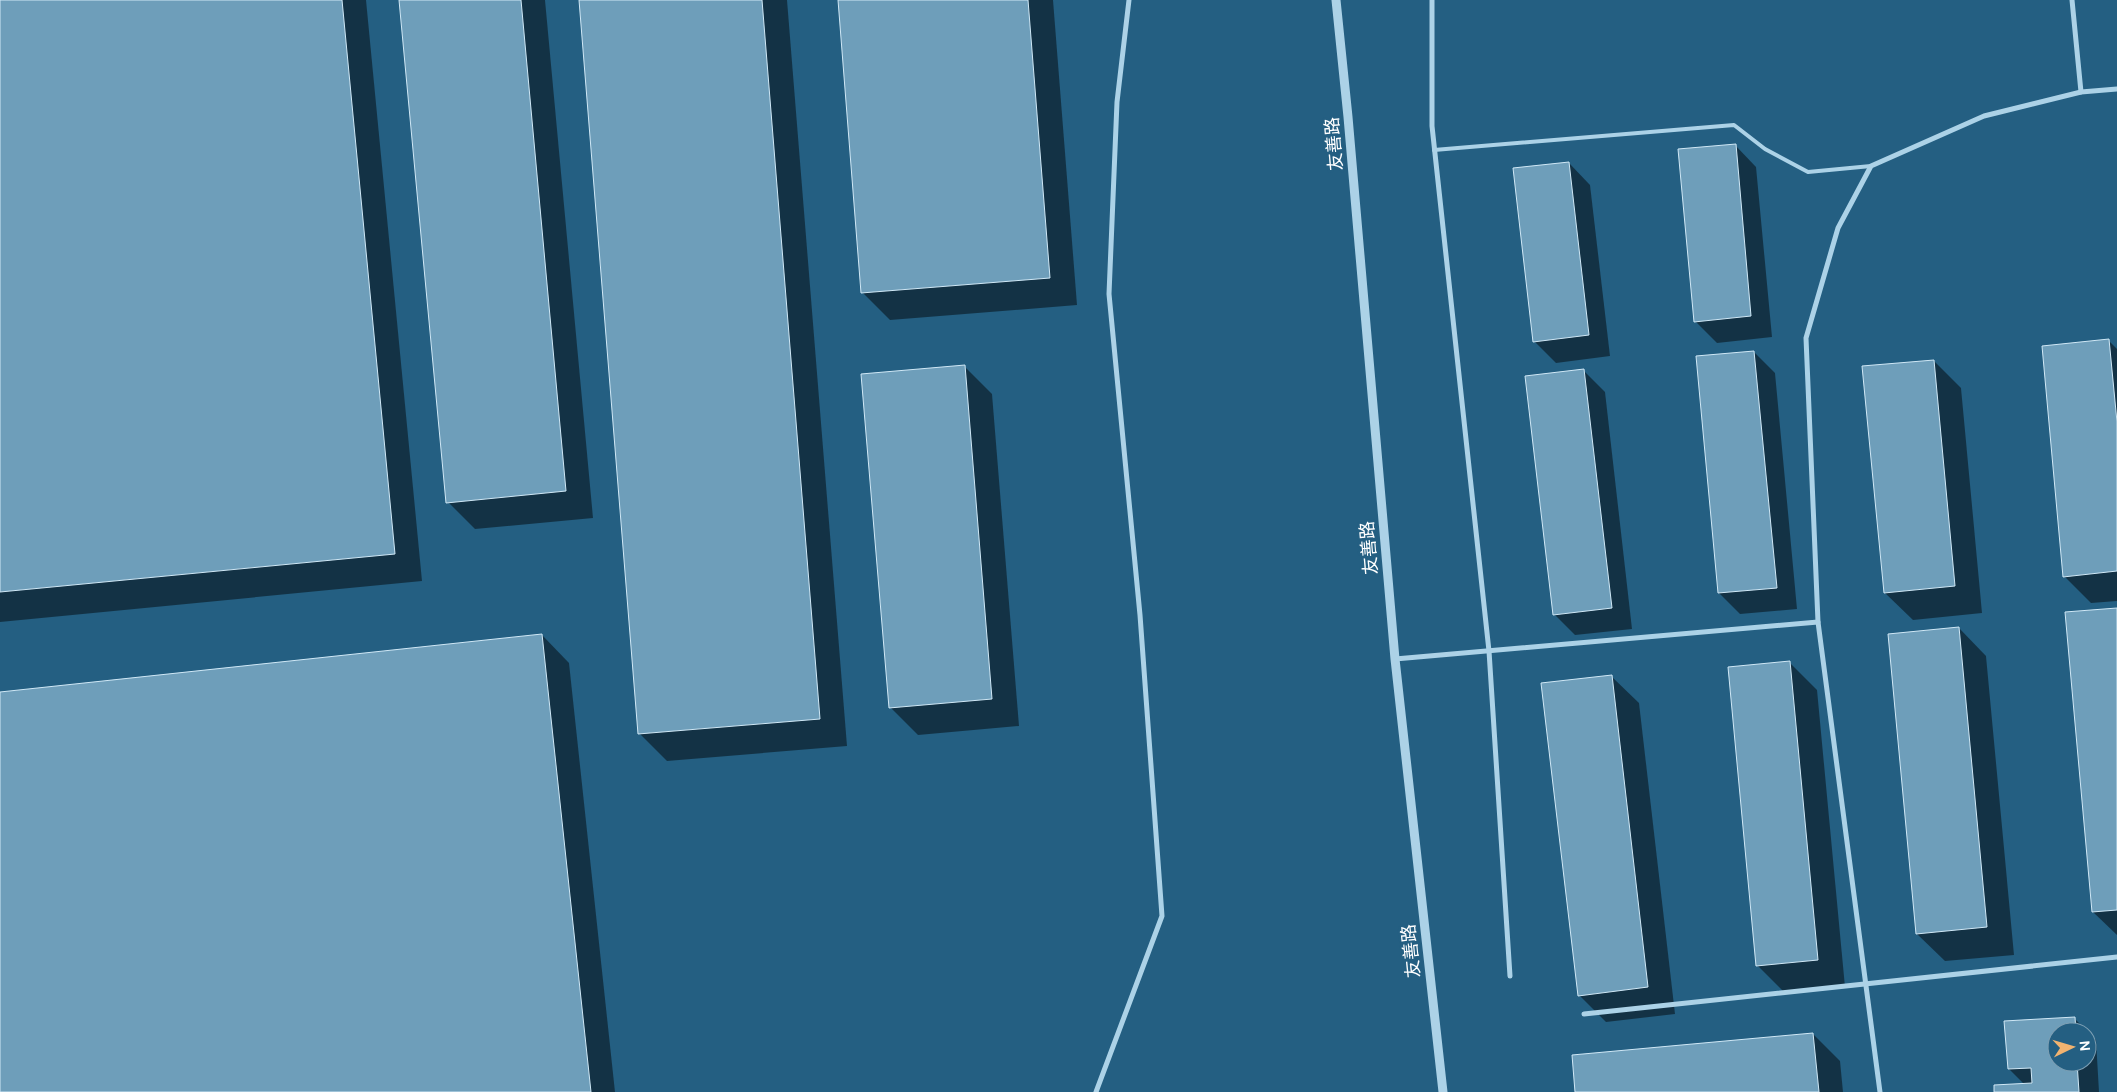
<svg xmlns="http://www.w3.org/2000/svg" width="2117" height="1092" viewBox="0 0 2117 1092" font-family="'DM Sans','Noto Sans SC',sans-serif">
  <rect width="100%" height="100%" fill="#245f82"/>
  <g fill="#0007" fill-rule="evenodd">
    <polygon points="0,0 366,0 422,581 0,622"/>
    <polygon points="401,0 545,0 593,518 475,529 448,502"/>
    <polygon points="580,0 787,0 847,746 667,761 640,734"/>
    <polygon points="839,0 1053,0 1077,305 890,320 862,292"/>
    <polygon points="1735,145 1756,167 1772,337 1717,343 1695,321"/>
    <polygon points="1569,163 1590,185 1610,356 1556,363 1534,341"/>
    <polygon points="2109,341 2117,349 2117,601 2091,603 2064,576"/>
    <polygon points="1754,352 1775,373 1797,609 1740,614 1719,593 1697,357"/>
    <polygon points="1934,361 1961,388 1982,613 1913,620 1885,593"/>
    <polygon points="964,366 992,394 1019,726 918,735 890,707"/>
    <polygon points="1584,371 1605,392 1632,629 1575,635 1554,614"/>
    <polygon points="2117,609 2117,935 2093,912"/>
    <polygon points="1959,628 1986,656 2014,955 1945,961 1917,934"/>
    <polygon points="542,635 569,663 615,1092 0,1092 0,693"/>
    <polygon points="1789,662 1817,690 1845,987 1785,993 1757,965"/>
    <polygon points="1611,676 1639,703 1675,1014 1606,1022 1579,995"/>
    <path d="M2074,1018L2096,1040L2099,1092H1995L2025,1085L2009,1069ZM2057,1032H2087V1062H2057Z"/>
    <polygon points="1813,1034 1840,1061 1843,1092 1576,1092"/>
  </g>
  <g fill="#6e9eba" stroke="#d0e8f6">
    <polygon points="0,0 342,0 395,554 0,592"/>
    <polygon points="399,0 521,0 566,491 446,503"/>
    <polygon points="579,0 762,0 820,719 638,734"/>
    <polygon points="838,0 1028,0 1050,278 861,293"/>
    <polygon points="1736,144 1751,316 1694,322 1678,149"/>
    <polygon points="1569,162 1589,335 1533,342 1513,168"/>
    <polygon points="2109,339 2117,422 2117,571 2063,577 2042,346"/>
    <polygon points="1754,351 1777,588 1718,593 1696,356"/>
    <polygon points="1934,360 1955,586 1884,593 1862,366"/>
    <polygon points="965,365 992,699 889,708 861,374"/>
    <polygon points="1584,369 1612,608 1553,615 1525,376"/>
    <polygon points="2117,608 2117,910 2092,912 2065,612"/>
    <polygon points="1959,627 1987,927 1916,934 1888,634"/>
    <polygon points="542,634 591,1092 0,1092 0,692"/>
    <polygon points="1790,661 1818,960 1756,966 1728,667"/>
    <polygon points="1612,675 1648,987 1578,996 1541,683"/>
    <polygon points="2075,1017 2076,1032 2057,1032 2057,1062 2077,1062 2079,1092 1994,1092 1994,1085 2032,1083 2031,1068 2008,1069 2004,1021"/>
    <polygon points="1813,1033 1819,1092 1575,1092 1572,1055"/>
  </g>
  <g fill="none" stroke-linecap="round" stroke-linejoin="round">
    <polyline stroke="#acd2e7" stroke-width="4" points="1434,150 1734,125 1765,149 1808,172 1871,166"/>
    <g stroke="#acd2e7" stroke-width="5">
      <polyline points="1432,0 1432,126 1489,651 1510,976"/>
      <polyline points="2072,0 2081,92"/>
      <polyline points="1395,659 1818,622"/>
      <polyline points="1584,1014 2117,957"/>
      <polyline points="1096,1092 1162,916 1140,615 1109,294 1117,102 1129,0"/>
      <polyline points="1880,1092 1818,622 1806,338 1838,228 1871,166 1984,116 2081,92 2117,89"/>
    </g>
    <polyline stroke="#acd2e7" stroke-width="9" points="1336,0 1348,117 1395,659 1443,1092"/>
  </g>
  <g text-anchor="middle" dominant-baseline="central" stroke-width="5" stroke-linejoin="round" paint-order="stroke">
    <g font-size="18" fill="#fff" stroke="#245f82">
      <text transform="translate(1334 144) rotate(-95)">友善路</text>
      <text transform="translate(1369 548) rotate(-95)">友善路</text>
      <text transform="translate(1411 951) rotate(-96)">友善路</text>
    </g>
  </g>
  <g transform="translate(2072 1047) rotate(85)"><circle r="24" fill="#245f82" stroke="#7c9fb4"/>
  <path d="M0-4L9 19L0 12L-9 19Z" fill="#f1b370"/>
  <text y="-8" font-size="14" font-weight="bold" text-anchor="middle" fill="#ffffff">N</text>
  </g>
</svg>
